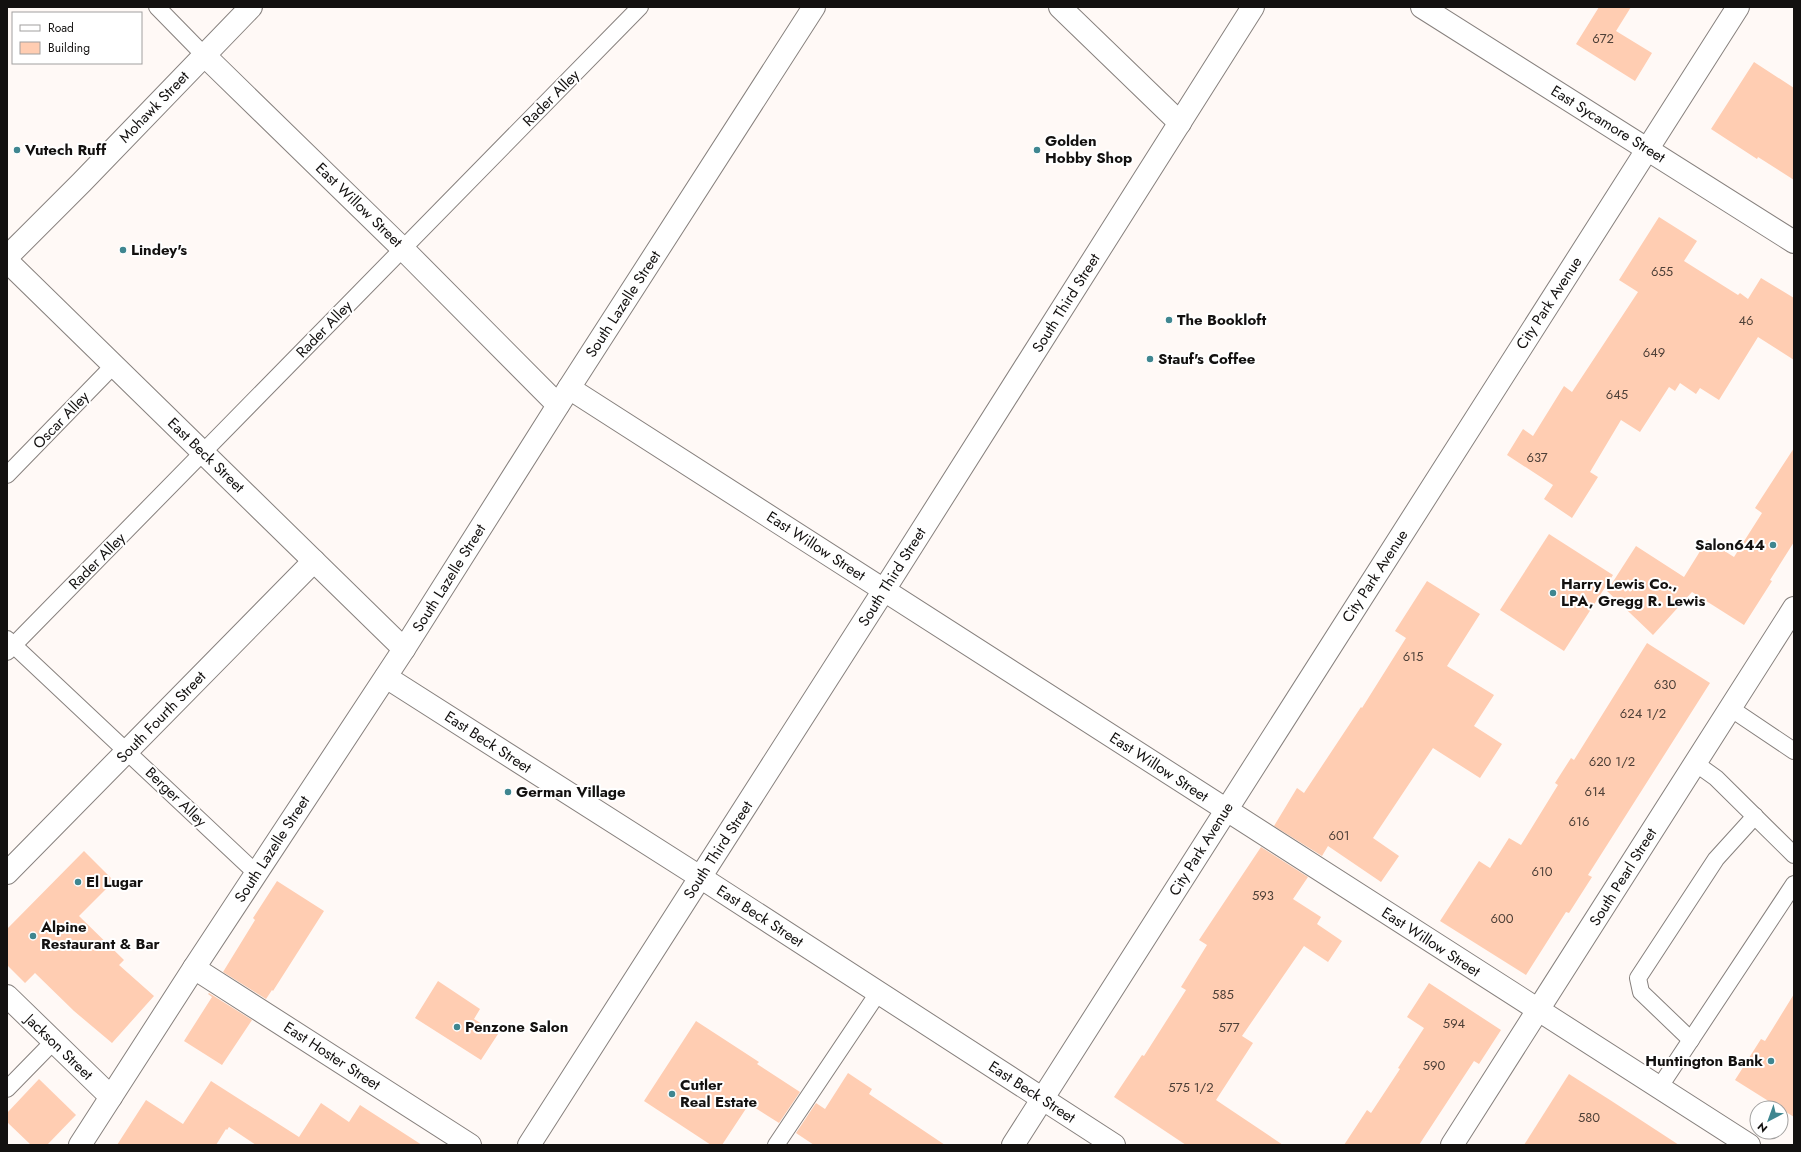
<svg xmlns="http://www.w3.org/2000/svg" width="1801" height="1152" viewBox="0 0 1801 1152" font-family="Jost,sans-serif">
  <rect width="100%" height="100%" fill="#fff9f6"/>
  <g fill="#ffcdb2">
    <polygon points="1599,7 1631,7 1616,31 1652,53 1635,81 1576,44"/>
    <polygon points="1754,62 1794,88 1794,180 1758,157 1757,159 1711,129"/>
    <polygon points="1659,217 1697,241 1684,261 1738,295 1740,293 1748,299 1761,278 1794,298 1794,360 1758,337 1719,400 1700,388 1696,394 1680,383 1675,391 1669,387 1640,432 1621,420 1590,472 1598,477 1572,518 1544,499 1553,485 1507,455 1523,429 1533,436 1564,386 1572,392 1638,292 1619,280"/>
    <polygon points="1794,448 1794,542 1770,580 1772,581 1744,625 1692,592 1653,635 1607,591 1636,546 1684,577 1707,540 1734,557 1762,513 1755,508"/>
    <polygon points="1549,534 1613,575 1564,651 1500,610"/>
    <polygon points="1427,581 1480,614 1447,666 1494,695 1474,726 1502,744 1480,778 1433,748 1373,838 1399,856 1381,882 1328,846 1322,856 1274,826 1297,788 1304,793 1361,707 1362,708 1406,638 1395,631"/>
    <polygon points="1647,643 1710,683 1588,875 1592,877 1569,913 1566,912 1526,975 1440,921 1479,861 1490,868 1509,838 1521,845 1558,785 1555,783 1571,758 1574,760"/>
    <polygon points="1261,847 1308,877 1293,899 1321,917 1317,924 1342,941 1328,962 1304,946 1242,1036 1253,1043 1216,1100 1283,1145 1186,1145 1114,1097 1142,1055 1144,1056 1186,990 1181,987 1207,945 1199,940"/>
    <polygon points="84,851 114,881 79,916 124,960 119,965 154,996 112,1043 74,1011 35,973 25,983 7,965 7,929"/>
    <polygon points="277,881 324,911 273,991 272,990 266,999 223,972 255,920 253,918"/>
    <polygon points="438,981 480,1009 474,1019 498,1034 481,1060 415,1018"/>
    <polygon points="1429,983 1501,1030 1479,1064 1474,1061 1419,1145 1344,1145 1367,1110 1371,1113 1400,1069 1398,1068 1424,1028 1407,1017"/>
    <polygon points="209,993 252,1020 222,1065 184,1041 212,997 208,994"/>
    <polygon points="1794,994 1794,1117 1735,1080 1761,1039 1765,1041"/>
    <polygon points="696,1021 759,1062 757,1064 800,1092 779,1123 749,1104 722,1145 711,1145 644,1101"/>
    <polygon points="848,1073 872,1089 869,1094 945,1145 814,1145 796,1133 816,1103 825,1109"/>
    <polygon points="1569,1074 1610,1100 1679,1145 1524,1145"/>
    <polygon points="39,1079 76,1115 47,1145 31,1145 7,1122 7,1113"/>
    <polygon points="211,1081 299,1137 321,1103 349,1122 360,1105 422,1145 256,1145 229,1127 227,1130 226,1129 216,1145 117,1145 146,1100 183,1124"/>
  </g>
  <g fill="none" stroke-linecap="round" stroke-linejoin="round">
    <defs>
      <g id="service">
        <polyline points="157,7 204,55"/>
        <polyline points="7,475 114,365"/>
        <polyline points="7,639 256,873"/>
        <polyline points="7,652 640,7"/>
        <polyline points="1730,708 1794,751"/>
        <polyline points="1695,763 1716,778 1794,855"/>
        <polyline points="1691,1040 1641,992 1638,978 1716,859 1755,816"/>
        <polyline points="1659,1088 1794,884"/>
        <polyline points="7,1089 53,1042"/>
        <polyline points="776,1145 878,993"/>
      </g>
      <g id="minor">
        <polyline points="1060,7 1180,123"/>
        <polyline points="1422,7 1794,242"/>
        <polyline points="204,55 403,249 558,405"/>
        <polyline points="7,257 82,182 251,7"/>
        <polyline points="7,261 404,649"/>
        <polyline points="569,388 1749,1145"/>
        <polyline points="386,677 700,877 1114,1145"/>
        <polyline points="7,873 314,561"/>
        <polyline points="194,968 470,1145"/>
        <polyline points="7,996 111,1097"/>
        <polyline points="80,1145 194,968 404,649 569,388 814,7"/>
        <polyline points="1013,1145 1738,7"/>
        <polyline points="1452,1145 1794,608"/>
      </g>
      <polyline id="tertiary" points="529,1145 884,590 1253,7"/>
    </defs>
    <use href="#service" stroke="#87817e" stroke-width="18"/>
    <use href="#minor" stroke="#87817e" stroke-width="24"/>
    <use href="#tertiary" stroke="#87817e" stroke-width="24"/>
    <use href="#service" stroke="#fff" stroke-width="16"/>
    <use href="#minor" stroke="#fff" stroke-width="22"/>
    <use href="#tertiary" stroke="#fff" stroke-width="22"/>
  </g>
  <g fill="#3f8690" stroke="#fff" stroke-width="1.5">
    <circle cx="17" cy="150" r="4"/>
    <circle cx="1037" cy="150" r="4"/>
    <circle cx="123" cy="250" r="4"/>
    <circle cx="1169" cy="320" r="4"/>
    <circle cx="1150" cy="359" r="4"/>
    <circle cx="1773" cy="545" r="4"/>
    <circle cx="1553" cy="593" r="4"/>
    <circle cx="508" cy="792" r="4"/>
    <circle cx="78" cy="882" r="4"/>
    <circle cx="33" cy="936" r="4"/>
    <circle cx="457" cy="1027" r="4"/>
    <circle cx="1771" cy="1061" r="4"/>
    <circle cx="672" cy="1094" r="4"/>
  </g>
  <g text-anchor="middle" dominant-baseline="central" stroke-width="4" stroke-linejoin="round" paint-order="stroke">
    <g font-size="13" fill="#4e4038">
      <text x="1603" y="38">672</text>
      <text x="1662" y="271">655</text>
      <text x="1746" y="320">46</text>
      <text x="1654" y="352">649</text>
      <text x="1617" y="394">645</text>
      <text x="1537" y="457">637</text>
      <text x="1413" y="656">615</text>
      <text x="1665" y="684">630</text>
      <text x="1643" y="713">624 1/2</text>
      <text x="1612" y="761">620 1/2</text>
      <text x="1595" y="791">614</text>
      <text x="1579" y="821">616</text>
      <text x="1339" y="835">601</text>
      <text x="1542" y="871">610</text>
      <text x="1263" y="895">593</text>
      <text x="1502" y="918">600</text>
      <text x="1223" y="994">585</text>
      <text x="1454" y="1023">594</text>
      <text x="1229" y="1027">577</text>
      <text x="1434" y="1065">590</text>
      <text x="1191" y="1087">575 1/2</text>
      <text x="1589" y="1117">580</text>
    </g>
    <g font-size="15" fill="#131110" stroke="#fff">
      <text transform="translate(551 98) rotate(-45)">Rader Alley</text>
      <text transform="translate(154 107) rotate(-46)">Mohawk Street</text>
      <text transform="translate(1608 124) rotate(32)">East Sycamore Street</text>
      <text transform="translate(359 205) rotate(44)">East Willow Street</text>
      <text transform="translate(1066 303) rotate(-58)">South Third Street</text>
      <text transform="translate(1549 303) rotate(-57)">City Park Avenue</text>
      <text transform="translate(623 304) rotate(-57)">South Lazelle Street</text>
      <text transform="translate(324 329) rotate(-46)">Rader Alley</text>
      <text transform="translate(61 420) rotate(-46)">Oscar Alley</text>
      <text transform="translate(206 455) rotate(44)">East Beck Street</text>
      <text transform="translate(816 546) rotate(33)">East Willow Street</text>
      <text transform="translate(97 561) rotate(-45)">Rader Alley</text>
      <text transform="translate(1375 576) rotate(-57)">City Park Avenue</text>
      <text transform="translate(892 577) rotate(-58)">South Third Street</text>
      <text transform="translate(449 578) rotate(-58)">South Lazelle Street</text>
      <text transform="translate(161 717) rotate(-46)">South Fourth Street</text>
      <text transform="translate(488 742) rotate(33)">East Beck Street</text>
      <text transform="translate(1159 767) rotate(33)">East Willow Street</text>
      <text transform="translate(176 797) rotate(44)">Berger Alley</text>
      <text transform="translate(272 849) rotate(-57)">South Lazelle Street</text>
      <text transform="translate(1201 849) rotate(-58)">City Park Avenue</text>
      <text transform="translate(718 850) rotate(-57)">South Third Street</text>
      <text transform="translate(1623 877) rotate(-58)">South Pearl Street</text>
      <text transform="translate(760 916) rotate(33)">East Beck Street</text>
      <text transform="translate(1431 942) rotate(33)">East Willow Street</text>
      <text transform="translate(59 1047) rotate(44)">Jackson Street</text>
      <text transform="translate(332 1056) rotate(33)">East Hoster Street</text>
      <text transform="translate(1032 1092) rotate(33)">East Beck Street</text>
    </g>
    <g font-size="15" font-weight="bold" fill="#131110" stroke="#fff" text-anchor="start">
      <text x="1045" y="141">Golden<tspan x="1045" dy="17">Hobby Shop</tspan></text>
      <text x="25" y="150">Vutech Ruff</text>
      <text x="131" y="250">Lindey's</text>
      <text x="1177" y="320">The Bookloft</text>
      <text x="1158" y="359">Stauf's Coffee</text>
      <text x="1765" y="545" text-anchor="end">Salon644</text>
      <text x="1561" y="584">Harry Lewis Co.,<tspan x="1561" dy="17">LPA, Gregg R. Lewis</tspan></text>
      <text x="516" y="792">German Village</text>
      <text x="86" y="882">El Lugar</text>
      <text x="41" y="927">Alpine<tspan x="41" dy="17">Restaurant &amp; Bar</tspan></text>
      <text x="465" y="1027">Penzone Salon</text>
      <text x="1763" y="1061" text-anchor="end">Huntington Bank</text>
      <text x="680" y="1085">Cutler<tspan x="680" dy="17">Real Estate</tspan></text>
    </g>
  </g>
  <rect width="1801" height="1152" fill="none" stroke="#131110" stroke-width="16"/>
  <rect x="12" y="12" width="130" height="52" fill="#ffffff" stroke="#a1a09f"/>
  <rect x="20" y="25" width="20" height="6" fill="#ffffff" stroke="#a1a09f"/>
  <text x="48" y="32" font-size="12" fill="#131110">Road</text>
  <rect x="20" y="42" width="20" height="12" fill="#ffcdb2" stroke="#a1a09f"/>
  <text x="48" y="52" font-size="12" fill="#131110">Building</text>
  <g transform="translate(1769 1120) rotate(221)"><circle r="19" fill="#ffffff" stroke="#a1a09f"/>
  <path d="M0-3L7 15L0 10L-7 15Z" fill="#3f8690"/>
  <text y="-6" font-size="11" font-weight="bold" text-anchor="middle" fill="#131110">N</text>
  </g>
</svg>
